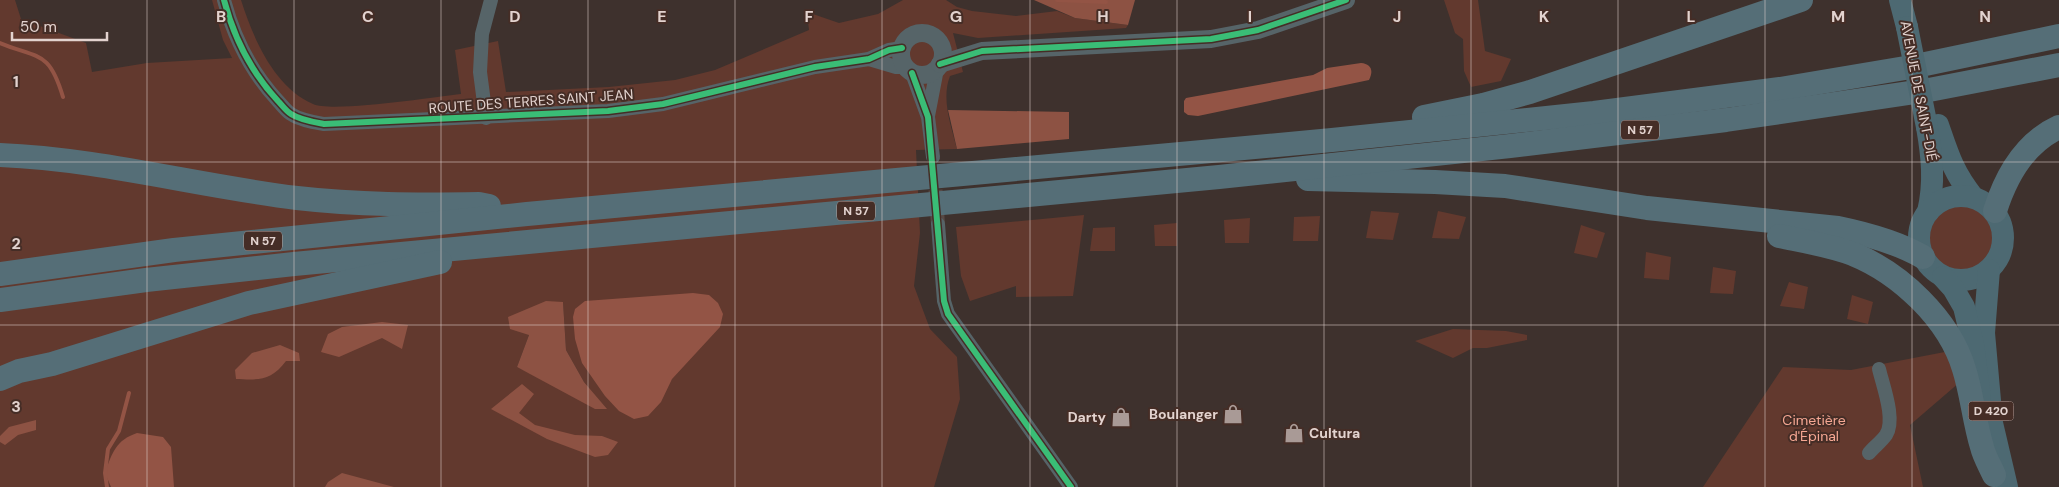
<svg xmlns="http://www.w3.org/2000/svg" width="2059" height="487" viewBox="0 0 2059 487" font-family="'DM Sans',sans-serif">
  <rect width="100%" height="100%" fill="#3e312d"/>
  <g fill="#62392e" fill-rule="evenodd">
    <path d="M0,0H15L21,19L86,43L92,72L147,63L232,58L223,40L212,0H241C253,38 274,87 313,104C332,113 434,97 461,94L455,50L498,41L506,92L609,87L675,80L715,70L809,30L807,12L839,23L878,14L903,0H946L957,7L972,11L1016,16L1057,11L1075,18L1128,25L1126,28L978,38L953,33L963,72L950,76C941,99 951,125 957,149L916,150L920,233L914,286L930,329L957,357L960,399L934,487H0ZM563,302L566,350L584,382L606,409L517,367L529,335Z"/>
    <polygon points="1444,0 1478,0 1485,51 1511,59 1501,81 1471,87 1464,71 1463,39 1455,33"/>
    <circle cx="1961" cy="238" r="32"/>
    <polygon points="1371,211 1399,213 1393,240 1366,238"/>
    <polygon points="1438,211 1466,217 1459,239 1432,238"/>
    <polygon points="1084,215 1073,296 1016,297 1016,286 970,301 961,276 956,227"/>
    <polygon points="1320,216 1318,241 1293,241 1294,217"/>
    <polygon points="1250,218 1249,243 1225,243 1224,220"/>
    <polygon points="1177,223 1177,246 1155,246 1154,225"/>
    <polygon points="1581,225 1605,233 1597,258 1574,253"/>
    <polygon points="1115,227 1115,251 1090,251 1093,228"/>
    <polygon points="1646,252 1671,257 1669,280 1644,278"/>
    <polygon points="1713,267 1736,271 1733,294 1710,293"/>
    <polygon points="1789,282 1808,287 1804,309 1780,306"/>
    <polygon points="1852,295 1873,302 1868,324 1847,319"/>
    <polygon points="1453,329 1506,331 1527,335 1527,340 1487,348 1473,348 1453,358 1415,341"/>
    <polygon points="1950,351 1960,382 1910,425 1923,487 1703,487 1783,367 1851,370"/>
  </g>
  <g fill="#8d5243">
    <polygon points="1034,0 1135,0 1128,25 1075,18"/>
    <polygon points="948,110 1069,112 1069,139 957,149"/>
    <polygon points="546,301 563,302 566,350 584,382 607,409 595,409 517,367 529,335 510,329 508,317"/>
    <polygon points="382,322 408,325 402,349 382,338 339,357 321,352 328,334 342,327"/>
    <path d="M280,345L299,353L300,361H286C271,381 259,380 236,379L235,370L252,353Z"/>
    <polygon points="522,384 534,394 519,413 535,425 575,435 602,436 618,442 608,455 595,457 547,439 491,409"/>
    <polygon points="36,420 36,430 18,435 5,445 0,442 0,436 9,427"/>
    <polygon points="342,473 394,487 325,487 328,482"/>
  </g>
  <g fill="#935445">
    <path d="M1361,63C1371,64 1374,70 1369,80L1198,116L1188,115L1184,112V101L1186,98L1313,75L1327,68Z"/>
    <polygon points="693,293 709,295 718,303 723,314 720,327 672,379 661,402 648,416 634,419 619,411 605,396 582,363 575,339 573,317 575,309 585,301"/>
    <path d="M137,433L163,437L171,447L174,487H111L105,473C112,453 116,440 137,433Z"/>
  </g>
  <g fill="none" stroke-linecap="round" stroke-linejoin="round">
    <g stroke="#935445" stroke-width="4">
      <polyline points="1057,0 1106,2"/>
      <path d="M0,43C39,59 49,50 63,97"/>
      <polyline points="107,487 105,473 108,449 119,431 129,393"/>
    </g>
    <polyline stroke="#574945" stroke-width="14" stroke-dasharray="14 7" stroke-linecap="butt" points="934,169 938,224"/>
    <g stroke="#566468" stroke-width="14">
      <path d="M224,0C234,38 251,72 278,101C282,105 286,111 291,114C300,120 313,122 324,124L608,111L663,104L815,67L869,59L889,50L902,48"/>
      <polyline points="869,59 896,67 905,67"/>
      <polyline points="912,73 928,117 933,157"/>
      <polyline points="928,116 937,69"/>
      <polyline points="486,118 480,72 482,34 491,0"/>
      <polyline points="938,224 944,301 948,314 1071,487"/>
      <path d="M1869,453C1874,447 1881,442 1886,435C1896,420 1883,386 1879,369"/>
    </g>
    <g stroke="#566468" stroke-width="18">
      <circle cx="922" cy="54" r="21"/>
      <polyline points="940,64 982,51 1211,39 1258,30 1346,0"/>
    </g>
    <g stroke="#4d6972" stroke-width="22">
      <polyline points="1900,0 1907,27"/>
      <path d="M1938,125C1948,154 1953,172 1973,197"/>
      <path d="M1927,127C1932,156 1935,182 1928,212"/>
      <circle cx="1961" cy="238" r="42"/>
      <polyline points="1989,270 1984,333 1992,423 2007,487"/>
      <polyline points="1943,277 1953,288 1964,307 1973,344 1980,398"/>
    </g>
    <g stroke="#556e77" stroke-width="24">
      <polyline points="1424,117 1483,105 1530,92 1801,0"/>
      <path d="M0,155C100,159 198,186 297,198C358,205 418,205 479,204L489,206"/>
      <path d="M1308,179L1435,182L1505,186L1647,208L1838,228C1867,234 1897,242 1923,257"/>
      <path d="M1995,211C2006,176 2024,143 2059,127"/>
      <path d="M1779,236C1803,241 1829,245 1853,254C1900,273 1949,319 1964,369C1972,394 1974,421 1982,447C1984,456 1990,466 1994,475"/>
      <polyline points="0,274 174,250 527,214 1332,140 1594,113 1780,89 1911,67 2059,36"/>
      <polyline points="0,300 146,280 294,264 1219,177 1510,146 1726,120 1929,90 2059,65"/>
      <polyline points="0,379 19,371 52,364 249,303 440,262"/>
    </g>
    <polyline stroke="#4d6972" stroke-width="22" points="1907,27 1927,127"/>
    <defs>
      <g id="cycleway">
        <path d="M224,0C234,38 251,72 278,101C282,105 286,111 291,114C300,120 313,122 324,124L608,111L663,104L815,67L869,59L889,50L902,48"/>
        <polyline points="940,64 982,51 1211,39 1258,30 1346,0"/>
        <polyline points="912,73 928,117 944,301 948,314 1071,487"/>
      </g>
    </defs>
    <use href="#cycleway" stroke="#452d26" stroke-width="9"/>
    <use href="#cycleway" stroke="#3abd76" stroke-width="6"/>
  </g>
  <path fill="none" stroke="#e3d3cf" stroke-width="1" stroke-opacity="0.55" d="M147,0V487M294,0V487M441,0V487M588,0V487M735,0V487M882,0V487M1030,0V487M1177,0V487M1324,0V487M1471,0V487M1618,0V487M1765,0V487M1912,0V487M0,162H2059M0,325H2059"/>
  <defs>
    <symbol id="shop-bare" viewBox="-9 -9 18 18"><path d="M-5-2.5h2.3a2.7 3.5 0 0 1 5.4 0H5L5.5 6h-11ZM-1.5-2.5h3a1.5 2.3 0 0 0-3 0Z" fill="#a99a96" stroke="#452d26" stroke-width="2.5" paint-order="stroke"/></symbol>
  </defs>
  <g fill-rule="evenodd">
    <use href="#shop-bare" x="1219" y="400" width="28" height="28"/>
    <use href="#shop-bare" x="1107" y="403" width="28" height="28"/>
    <use href="#shop-bare" x="1280" y="419" width="28" height="28"/>
  </g>
  <g text-anchor="middle" dominant-baseline="central" stroke-width="4" stroke-linejoin="round" paint-order="stroke">
    <g fill="#452d26" stroke="#b4a19c" stroke-width="1">
      <rect x="1621" y="120.5" width="38" height="19" rx="4"/>
      <rect x="837" y="201.5" width="38" height="19" rx="4"/>
      <rect x="244" y="231.5" width="38" height="19" rx="4"/>
      <rect x="1968.5" y="401.5" width="45" height="19" rx="4"/>
    </g>
    <g font-size="12" font-weight="bold" fill="#e3d3cf">
      <text x="1640" y="130">N 57</text>
      <text x="856" y="211">N 57</text>
      <text x="263" y="241">N 57</text>
      <text x="1991" y="411">D 420</text>
    </g>
    <g font-size="14" fill="#e3d3cf" stroke="#452d26">
      <text transform="translate(1919 91) rotate(79)">AVENUE DE SAINT-DIÉ</text>
      <text transform="translate(531 101) rotate(-4)">ROUTE DES TERRES SAINT JEAN</text>
    </g>
    <g font-size="14" font-weight="bold" fill="#e3d3cf" stroke="#452d26" text-anchor="end">
      <text x="1218" y="414">Boulanger</text>
      <text x="1106" y="417">Darty</text>
      <text x="1309" y="433" text-anchor="start">Cultura</text>
    </g>
    <g font-size="14" fill="#f6a793" stroke="#452d26">
      <text x="1814" y="420">Cimetière<tspan x="1814" dy="16">d'Épinal</tspan></text>
    </g>
  </g>
  <g font-size="16" text-anchor="middle" font-weight="bold" fill="#e3d3cf" stroke="#452d26" stroke-width="4" stroke-linejoin="round" paint-order="stroke">
    <text x="221" y="22">B</text>
    <text x="368" y="22">C</text>
    <text x="515" y="22">D</text>
    <text x="662" y="22">E</text>
    <text x="809" y="22">F</text>
    <text x="956" y="22">G</text>
    <text x="1103" y="22">H</text>
    <text x="1250" y="22">I</text>
    <text x="1397" y="22">J</text>
    <text x="1544" y="22">K</text>
    <text x="1691" y="22">L</text>
    <text x="1838" y="22">M</text>
    <text x="1985" y="22">N</text>
    <text x="16" y="87">1</text>
    <text x="16" y="249">2</text>
    <text x="16" y="412">3</text>
  </g>
  <path d="M12 32v8h95v-8" fill="none" stroke="#e3d3cf" stroke-width="2.5"/>
  <text x="20" y="32" font-size="15" fill="#e3d3cf" stroke="#452d26" stroke-width="4" paint-order="stroke">50 m</text>
</svg>
